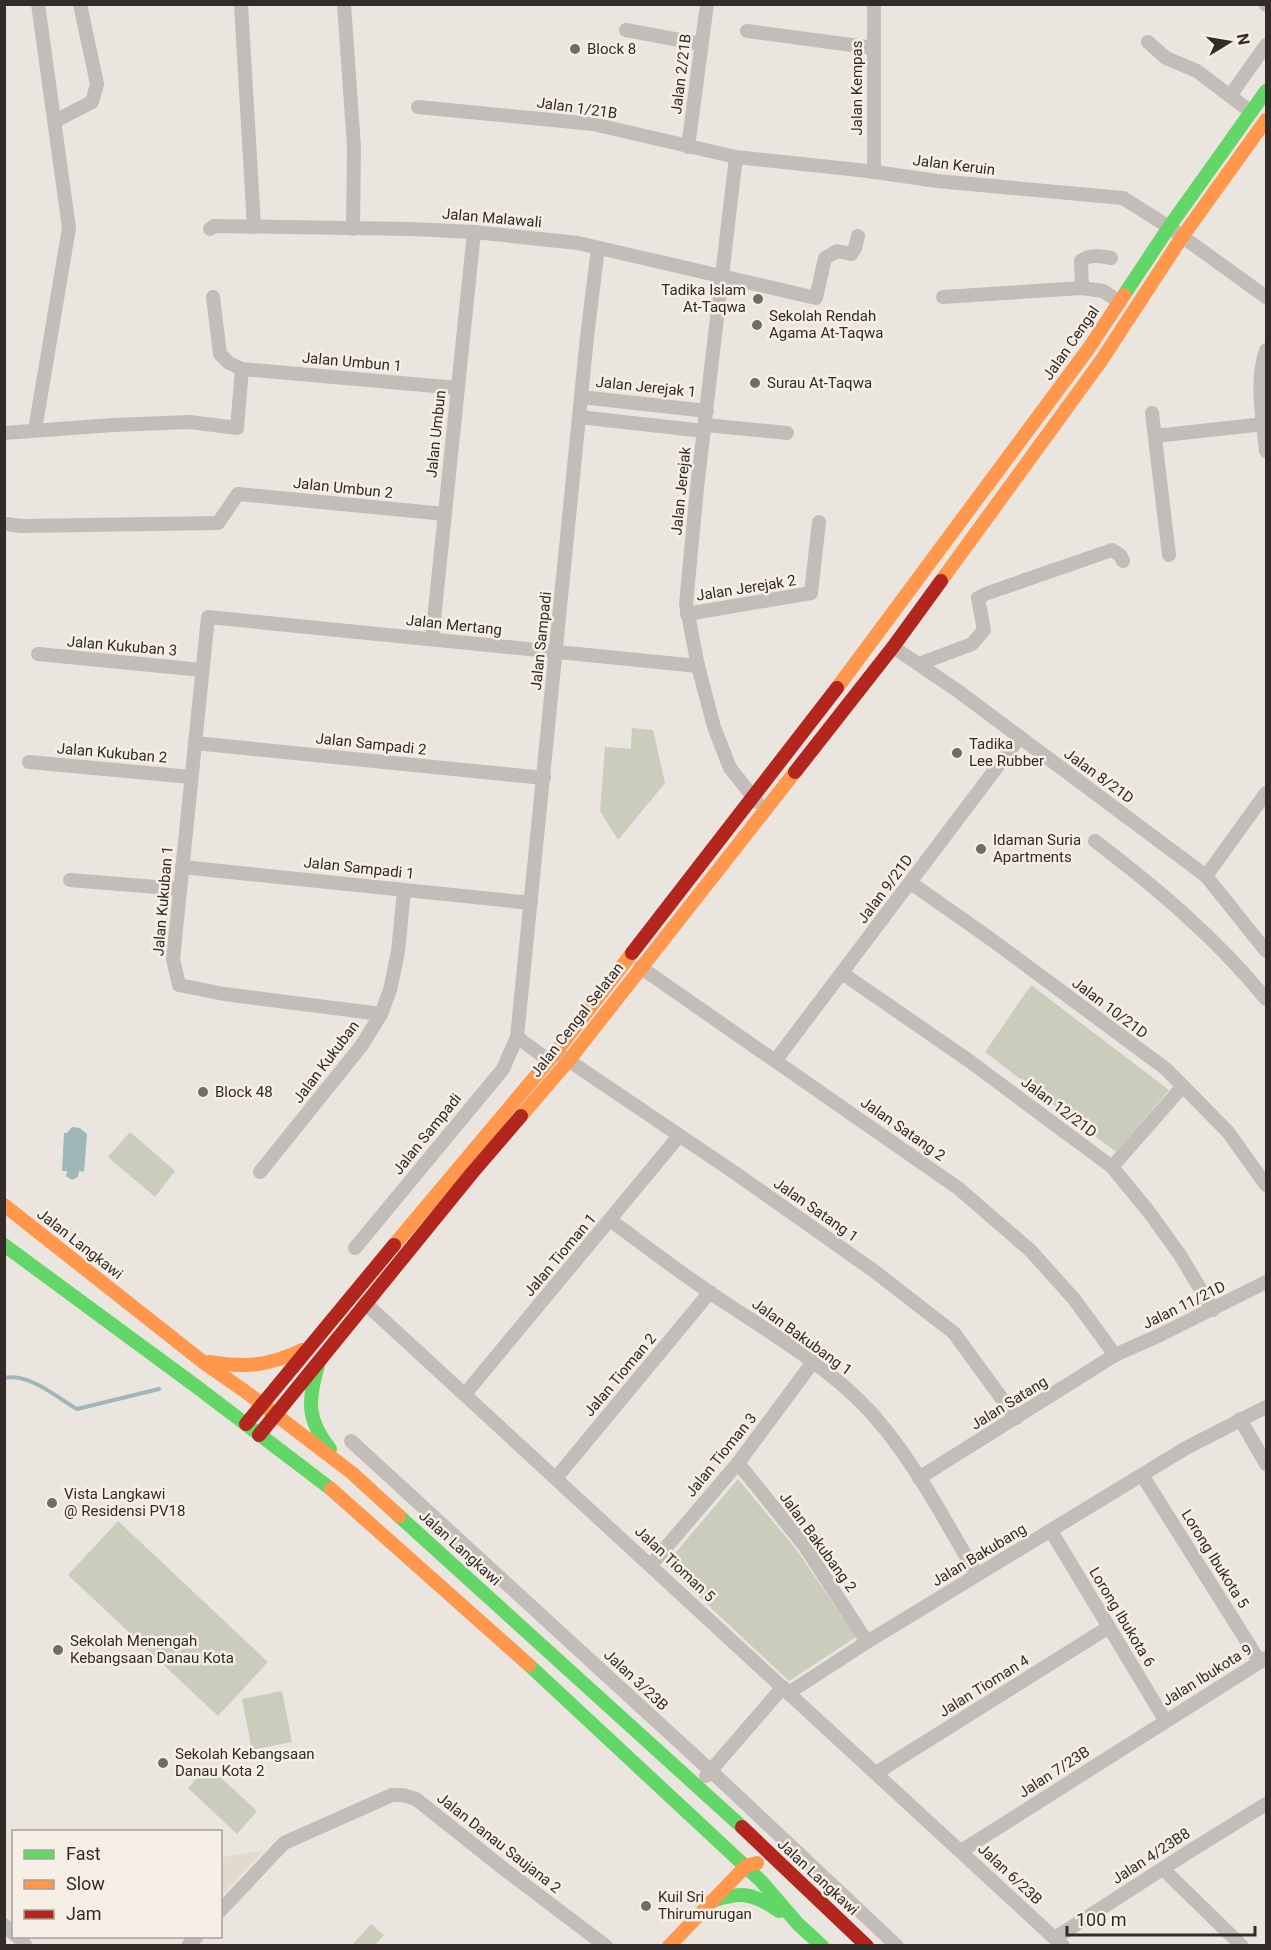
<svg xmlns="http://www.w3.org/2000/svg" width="1271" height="1950" viewBox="0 0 1271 1950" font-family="Roboto,sans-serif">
  <rect width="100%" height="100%" fill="#eae5df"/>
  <g fill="#cacdbb">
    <polygon points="632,728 653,730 665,783 618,840 600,811 605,747 631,749"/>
    <polygon points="1031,985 1169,1090 1116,1152 985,1052"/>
    <polygon points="130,1132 175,1171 155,1197 108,1157"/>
    <polygon points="738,1479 796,1549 856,1637 789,1681 665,1565"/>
    <polygon points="118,1521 268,1662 218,1716 68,1575"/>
    <polygon points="282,1691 292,1742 252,1750 242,1699"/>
    <polygon points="208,1766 257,1811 237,1834 188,1788"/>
    <polygon points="371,1924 384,1935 375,1945 352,1945"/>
  </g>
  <polygon fill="#e3d9cd" points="263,1851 221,1897 220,1859 222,1857"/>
  <polygon fill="#9eb8b8" points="72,1127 80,1128 87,1134 84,1172 79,1171 78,1177 72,1180 66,1176 67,1171 62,1171 64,1133 67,1133"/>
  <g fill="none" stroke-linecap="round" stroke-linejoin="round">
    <path stroke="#9eb8b8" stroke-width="4" d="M4,1378C30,1373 56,1397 77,1409L159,1389"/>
    <g stroke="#c2bdb9" stroke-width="14">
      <polyline points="241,4 254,227"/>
      <polyline points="344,4 354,147 353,229"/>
      <polyline points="874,4 874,172"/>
      <polyline points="1266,4 1266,5"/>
      <polyline points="626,30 701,44"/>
      <polyline points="747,31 874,48"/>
      <polyline points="1148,42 1166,58 1197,71 1230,96"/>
      <polyline points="418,107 593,124 736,157 868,171 937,181 1123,198 1169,227 1266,297"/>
      <polyline points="1251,112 1230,96 1266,45"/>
      <polyline points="55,121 92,102 97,84 80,4"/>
      <polyline points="688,147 707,4"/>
      <polyline points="736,157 697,488 686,604 698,666 714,727 730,768 757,802"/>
      <polyline points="210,229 214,226 412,229 474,232 578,243 816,298 825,258 837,251 851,254 855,248 858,236"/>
      <path d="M1082,288L1081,261C1089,254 1100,256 1111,258"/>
      <polyline points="213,297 220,354 229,363 242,369 458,388"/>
      <polyline points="943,297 1082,288 1103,291 1120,302"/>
      <path d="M1266,350C1255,383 1263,418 1266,451"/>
      <polyline points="581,397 707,411"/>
      <polyline points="1152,413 1169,555"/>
      <polyline points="579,417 704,431"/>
      <polyline points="705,425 787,433"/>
      <polyline points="35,430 69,228 38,4"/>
      <polyline points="4,433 113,425 190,422 237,428 242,369"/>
      <polyline points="1155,436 1264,424"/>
      <polyline points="7,524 21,526 218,523 238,494 445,514"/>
      <polyline points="687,614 811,593 819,522"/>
      <polyline points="432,639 474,232"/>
      <polyline points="893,647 958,691 1206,876 1266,951"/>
      <polyline points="38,654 202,670"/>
      <polyline points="919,664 972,644 984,630 978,598 985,594 1112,550 1120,555 1123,561"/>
      <polyline points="195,743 544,778"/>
      <polyline points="29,762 191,777"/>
      <path d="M1095,841C1158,889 1216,938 1266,999"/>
      <polyline points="182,867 531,903"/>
      <polyline points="1206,876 1266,793"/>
      <polyline points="70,880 180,889"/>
      <polyline points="911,883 992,940 1166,1069 1228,1132 1266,1185"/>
      <polyline points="640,967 958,1188 1030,1250 1074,1299 1115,1355"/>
      <polyline points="842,973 968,1060 1112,1167 1149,1212 1180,1255 1213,1310"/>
      <polyline points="381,1014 224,994 179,985 173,959 208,617 698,666"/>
      <polyline points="562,1056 738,1175 874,1271 954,1333 1016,1418"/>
      <polyline points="548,1060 517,1037 587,337 598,248"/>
      <polyline points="775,1061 1019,738"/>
      <polyline points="1112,1167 1183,1086"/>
      <polyline points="260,1172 362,1045 381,1014 390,990 398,952 404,890"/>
      <path d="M610,1220C647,1247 683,1275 721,1300C778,1338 842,1374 885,1429C921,1474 948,1526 977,1575"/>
      <polyline points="355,1248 503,1069 517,1037"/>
      <polyline points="365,1303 1063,1946"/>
      <polyline points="465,1394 679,1136"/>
      <polyline points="1240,1419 1266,1464"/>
      <polyline points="351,1441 711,1771 897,1946"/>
      <polyline points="738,1463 804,1545 867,1642"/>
      <polyline points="1142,1475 1260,1662"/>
      <polyline points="556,1478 710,1292"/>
      <polyline points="919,1478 1115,1355 1160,1335 1266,1282"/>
      <polyline points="1051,1531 1165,1720"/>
      <polyline points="651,1565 738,1463 813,1362"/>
      <polyline points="790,1692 867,1642 1186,1448 1266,1407"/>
      <polyline points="876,1773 1109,1627"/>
      <polyline points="706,1776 783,1687"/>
      <polyline points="961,1851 1266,1658"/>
      <polyline points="1163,1869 1242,1946"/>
      <polyline points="220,1911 284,1843 392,1795 403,1795 416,1799 504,1869 606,1946"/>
      <polyline points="4,1925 14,1934"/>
      <polyline points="17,1936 26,1946"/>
      <polyline points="1055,1938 1187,1853 1266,1804"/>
      <polyline points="188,1946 197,1936"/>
    </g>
    <g stroke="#63d668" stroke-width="14">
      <polyline points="1124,295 1169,227 1266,91"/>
      <polyline points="4,1245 197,1387 331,1489"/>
      <path d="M318,1365C308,1400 306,1419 330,1449"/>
      <polyline points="399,1516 742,1827"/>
      <polyline points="529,1665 761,1881 798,1924 822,1946"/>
      <path d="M712,1901C742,1891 753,1893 779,1911"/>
    </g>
    <g stroke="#ff974d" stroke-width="14">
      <polyline points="941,581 1101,361 1182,237 1266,120"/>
      <polyline points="837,688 1089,348 1124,295"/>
      <polyline points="521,1116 569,1060 795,772"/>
      <polyline points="4,1205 203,1362 246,1392 352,1473 399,1516"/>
      <polyline points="394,1245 556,1052 632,953"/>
      <path d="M209,1362C246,1368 268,1366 302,1350"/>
      <polyline points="331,1489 529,1665"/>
      <polyline points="669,1946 746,1866 757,1863"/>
    </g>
    <g stroke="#b3261e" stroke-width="14">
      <polyline points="795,772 893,647 941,581"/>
      <polyline points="632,953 837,688"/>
      <polyline points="246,1424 394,1245"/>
      <polyline points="259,1435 472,1173 521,1116"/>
      <polyline points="742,1827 867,1946"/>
    </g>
  </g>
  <g fill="#726c67" stroke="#f6efe6" stroke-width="2">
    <circle cx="575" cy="49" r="6"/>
    <circle cx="758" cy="299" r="6"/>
    <circle cx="757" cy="325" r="6"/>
    <circle cx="755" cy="383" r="6"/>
    <circle cx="957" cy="753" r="6"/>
    <circle cx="981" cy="849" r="6"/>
    <circle cx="203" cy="1092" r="6"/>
    <circle cx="52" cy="1503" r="6"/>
    <circle cx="58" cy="1650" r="6"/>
    <circle cx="163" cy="1763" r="6"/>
    <circle cx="646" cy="1906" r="6"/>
  </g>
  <g text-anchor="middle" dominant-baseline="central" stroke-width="5" stroke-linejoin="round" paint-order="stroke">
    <g font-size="15" fill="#322b27" stroke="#f6efe6" text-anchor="start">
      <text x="587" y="49">Block 8</text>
      <text x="746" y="290" text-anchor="end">Tadika Islam<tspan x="746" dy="17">At-Taqwa</tspan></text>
      <text x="769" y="316">Sekolah Rendah<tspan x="769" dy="17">Agama At-Taqwa</tspan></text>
      <text x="767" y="383">Surau At-Taqwa</text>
      <text x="969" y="744">Tadika<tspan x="969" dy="17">Lee Rubber</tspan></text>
      <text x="993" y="840">Idaman Suria<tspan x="993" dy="17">Apartments</tspan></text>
      <text x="215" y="1092">Block 48</text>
      <text x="64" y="1494">Vista Langkawi<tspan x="64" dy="17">@ Residensi PV18</tspan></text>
      <text x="70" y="1641">Sekolah Menengah<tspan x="70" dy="17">Kebangsaan Danau Kota</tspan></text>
      <text x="175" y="1754">Sekolah Kebangsaan<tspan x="175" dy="17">Danau Kota 2</tspan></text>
      <text x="658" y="1897">Kuil Sri<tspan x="658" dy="17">Thirumurugan</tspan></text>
    </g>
    <g font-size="15" fill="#322b27" stroke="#f6efe6">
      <text transform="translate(681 74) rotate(-83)">Jalan 2/21B</text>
      <text transform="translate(857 88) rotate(-90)">Jalan Kempas</text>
      <text transform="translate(577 108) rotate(8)">Jalan 1/21B</text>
      <text transform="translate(954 165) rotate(7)">Jalan Keruin</text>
      <text transform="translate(492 218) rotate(5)">Jalan Malawali</text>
      <text transform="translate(1071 343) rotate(-55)">Jalan Cengal</text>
      <text transform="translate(352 362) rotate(5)">Jalan Umbun 1</text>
      <text transform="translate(646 387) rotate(6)">Jalan Jerejak 1</text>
      <text transform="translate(436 434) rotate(-84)">Jalan Umbun</text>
      <text transform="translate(343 488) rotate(6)">Jalan Umbun 2</text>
      <text transform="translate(681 491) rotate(-84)">Jalan Jerejak</text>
      <text transform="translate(746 588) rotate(-9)">Jalan Jerejak 2</text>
      <text transform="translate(454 625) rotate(6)">Jalan Mertang</text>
      <text transform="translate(541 641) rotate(-84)">Jalan Sampadi</text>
      <text transform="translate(122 646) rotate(5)">Jalan Kukuban 3</text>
      <text transform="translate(371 744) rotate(6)">Jalan Sampadi 2</text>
      <text transform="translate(112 753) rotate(5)">Jalan Kukuban 2</text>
      <text transform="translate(1099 776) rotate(36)">Jalan 8/21D</text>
      <text transform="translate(359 868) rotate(6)">Jalan Sampadi 1</text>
      <text transform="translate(885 889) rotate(-53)">Jalan 9/21D</text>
      <text transform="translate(163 901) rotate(-85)">Jalan Kukuban 1</text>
      <text transform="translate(1110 1008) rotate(37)">Jalan 10/21D</text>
      <text transform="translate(577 1020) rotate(-52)">Jalan Cengal Selatan</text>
      <text transform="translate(326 1062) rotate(-53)">Jalan Kukuban</text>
      <text transform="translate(1059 1107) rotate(37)">Jalan 12/21D</text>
      <text transform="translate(903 1129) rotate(35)">Jalan Satang 2</text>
      <text transform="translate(427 1134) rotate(-51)">Jalan Sampadi</text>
      <text transform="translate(816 1210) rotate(35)">Jalan Satang 1</text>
      <text transform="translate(80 1244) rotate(38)">Jalan Langkawi</text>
      <text transform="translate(560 1255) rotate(-50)">Jalan Tioman 1</text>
      <text transform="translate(1184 1305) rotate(-26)">Jalan 11/21D</text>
      <text transform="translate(802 1337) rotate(36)">Jalan Bakubang 1</text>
      <text transform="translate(620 1375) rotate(-50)">Jalan Tioman 2</text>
      <text transform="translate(1009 1403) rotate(-32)">Jalan Satang</text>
      <text transform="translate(721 1455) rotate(-51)">Jalan Tioman 3</text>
      <text transform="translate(818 1542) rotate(54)">Jalan Bakubang 2</text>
      <text transform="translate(460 1548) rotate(42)">Jalan Langkawi</text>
      <text transform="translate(979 1555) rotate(-31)">Jalan Bakubang</text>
      <text transform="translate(1215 1559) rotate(58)">Lorong Ibukota 5</text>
      <text transform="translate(675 1564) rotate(43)">Jalan Tioman 5</text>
      <text transform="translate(1122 1617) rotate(59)">Lorong Ibukota 6</text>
      <text transform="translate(1207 1675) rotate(-32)">Jalan Ibukota 9</text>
      <text transform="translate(636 1680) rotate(43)">Jalan 3/23B</text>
      <text transform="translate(984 1686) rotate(-32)">Jalan Tioman 4</text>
      <text transform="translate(1054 1772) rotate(-33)">Jalan 7/23B</text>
      <text transform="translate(499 1843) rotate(38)">Jalan Danau Saujana 2</text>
      <text transform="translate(1151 1856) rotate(-33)">Jalan 4/23B8</text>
      <text transform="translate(1010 1874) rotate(43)">Jalan 6/23B</text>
      <text transform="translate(818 1877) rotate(43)">Jalan Langkawi</text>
    </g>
  </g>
  <rect width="1271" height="1950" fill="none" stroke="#322b27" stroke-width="12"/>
  <rect x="12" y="1830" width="210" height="108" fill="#f6efe6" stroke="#a8a19a" stroke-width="1.5"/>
  <rect x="24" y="1850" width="30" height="9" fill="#63d668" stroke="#a8a19a" stroke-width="1.5"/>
  <text x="66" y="1860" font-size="18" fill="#322b27">Fast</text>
  <rect x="24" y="1880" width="30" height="9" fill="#ff974d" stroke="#a8a19a" stroke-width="1.5"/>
  <text x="66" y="1890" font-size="18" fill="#322b27">Slow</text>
  <rect x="24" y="1910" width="30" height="9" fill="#b3261e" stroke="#a8a19a" stroke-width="1.5"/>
  <text x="66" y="1920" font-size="18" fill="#322b27">Jam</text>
  <g transform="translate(1229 42) rotate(79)" stroke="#f6efe6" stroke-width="4.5" paint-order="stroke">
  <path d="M0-4.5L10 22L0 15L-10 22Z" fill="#322b27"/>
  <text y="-9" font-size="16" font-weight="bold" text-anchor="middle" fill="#322b27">N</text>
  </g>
  <path d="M1067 1926v9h188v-9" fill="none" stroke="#322b27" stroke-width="3"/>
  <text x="1076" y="1926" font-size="18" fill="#322b27" stroke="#f6efe6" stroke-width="4.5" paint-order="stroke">100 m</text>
</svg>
